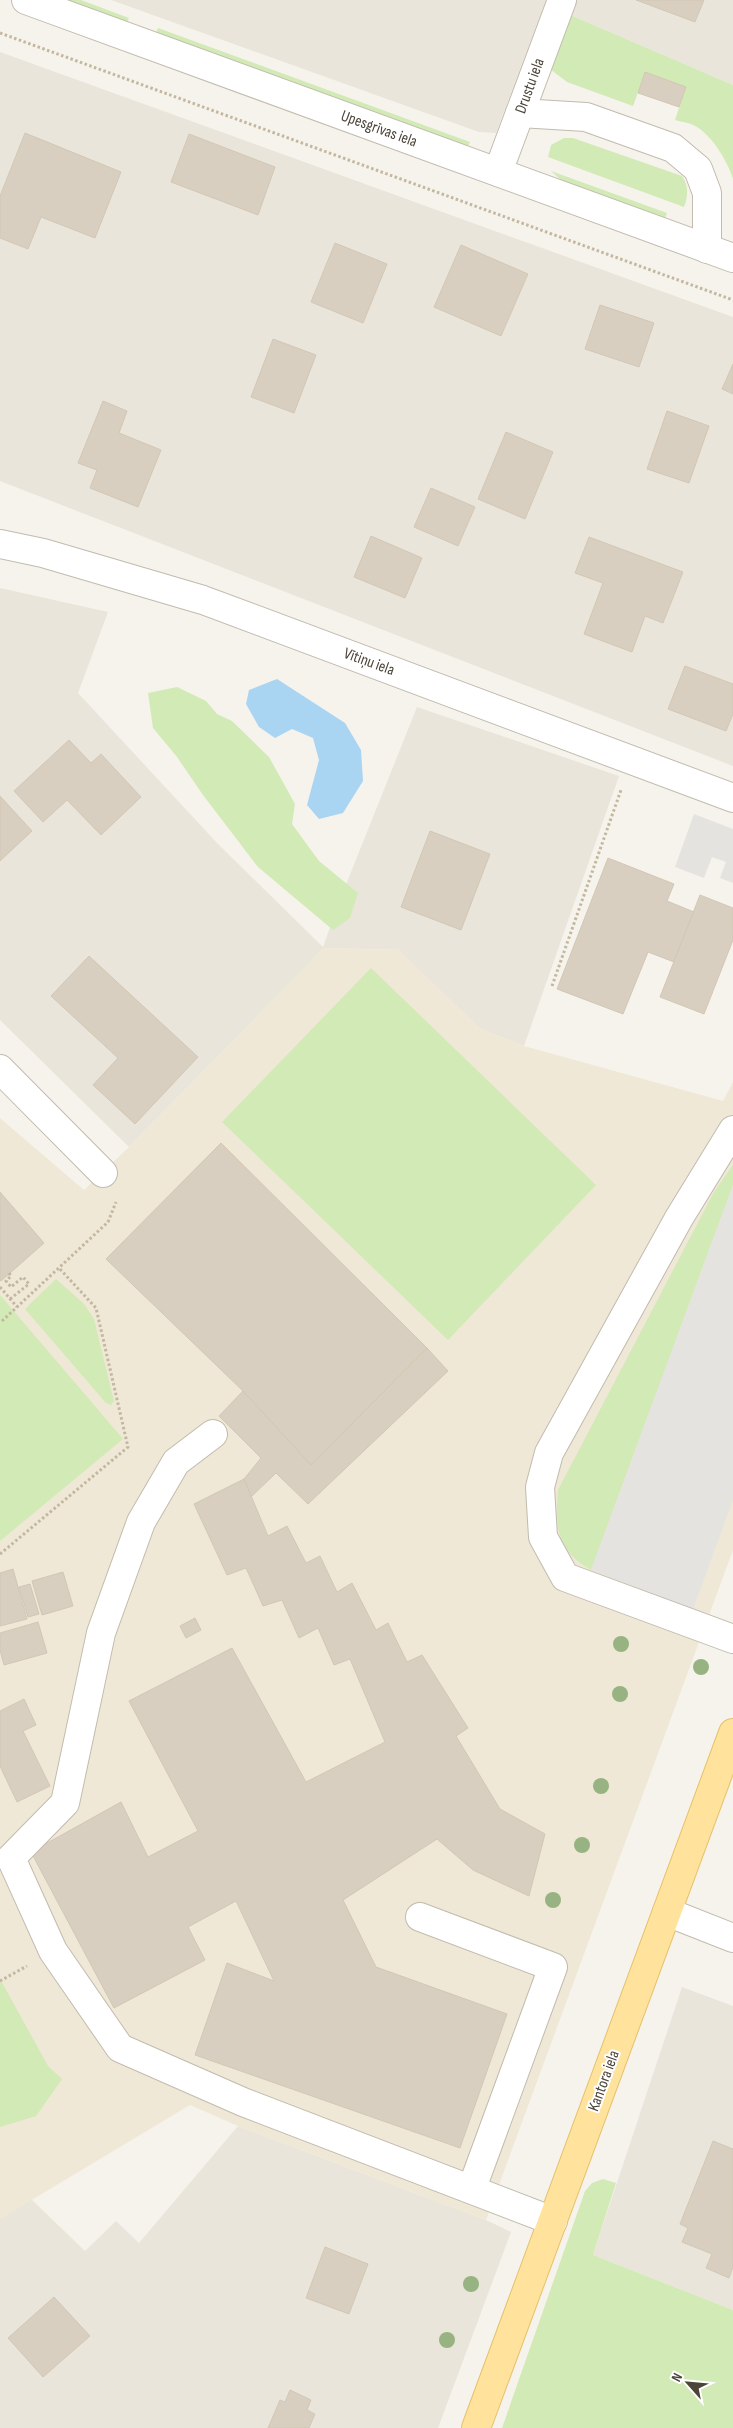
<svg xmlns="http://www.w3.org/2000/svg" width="733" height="2428" viewBox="0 0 733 2428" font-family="'Sofia Sans Condensed',sans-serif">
  <rect width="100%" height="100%" fill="#f6f3ec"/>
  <g fill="#eae5da">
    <polygon points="111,0 546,0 496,133 479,132"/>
    <polygon points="573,0 733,0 733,85 568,14"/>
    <polygon points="0,52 733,317 733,766 0,481"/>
    <polygon points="0,588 108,612 78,693 218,844 323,947 339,902 417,707 619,776 524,1046 480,1029 398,950 324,948 129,1147 0,1020"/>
    <polygon points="682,1987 733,2006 733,2310 593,2255"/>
    <polygon points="238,2126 486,2220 511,2232 438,2428 0,2428 0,2219 31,2199 85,2251 116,2221 139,2243"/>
  </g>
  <polygon fill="#efe8d6" points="324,948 398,950 480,1029 524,1046 723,1101 733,1082 733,1550 486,2220 238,2126 190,2105 0,2219 0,1118 84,1190 129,1147"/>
  <g fill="#d2eab5">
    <polygon points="67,0 81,0 129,18 127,22"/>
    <path d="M568,14L733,85V179C728,162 713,137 697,127C691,123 682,122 675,120L686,87L645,73L633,106L567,82L550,69Z"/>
    <polygon points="158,28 470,142 468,147 156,33"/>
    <path d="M564,138H573L682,176C689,186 688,196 684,207L548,157L551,145Z"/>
    <polygon points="551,171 667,213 665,218 562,181"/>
    <polygon points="177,687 206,701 217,714 232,721 269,757 295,804 292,824 319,861 358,893 350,918 333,930 258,867 203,795 177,757 153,728 148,693"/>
    <polygon points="371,968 596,1185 448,1340 222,1122"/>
    <path d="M733,1165V1185L591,1570C556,1550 555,1527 558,1490L714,1192Z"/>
    <polygon points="56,1279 84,1304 94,1319 114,1401 111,1405 106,1403 25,1309"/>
    <polygon points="0,1295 123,1439 0,1541"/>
    <polygon points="0,1979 48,2066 62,2079 36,2116 0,2127"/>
    <polygon points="603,2179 616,2183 593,2255 733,2310 733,2428 502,2428 585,2191 592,2183"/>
  </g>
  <g fill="#e5e3e0">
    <polygon points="694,814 733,829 733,883 720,878 726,862 712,857 704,878 675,867"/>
    <polygon points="733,1185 733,1500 693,1609 591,1570"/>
  </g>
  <polygon fill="#a9d4f2" points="277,679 345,723 361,750 363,781 343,813 319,819 307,805 319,760 313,738 292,729 275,738 259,727 246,704 249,690"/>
  <g fill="#d8cfc1" stroke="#d3c7b4">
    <polygon points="636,0 704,0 695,22"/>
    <polygon points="645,72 686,87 679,107 638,93"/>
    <polygon points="25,133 121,172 95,238 41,217 28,249 0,238 0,196"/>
    <polygon points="189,134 275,167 258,215 171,182"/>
    <polygon points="335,243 387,264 363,323 311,302"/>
    <polygon points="461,245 528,274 501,336 434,307"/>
    <polygon points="600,305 654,323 639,367 585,349"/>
    <polygon points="273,339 316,355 294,413 251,397"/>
    <polygon points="733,364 733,394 722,389"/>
    <polygon points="103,401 127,411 119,433 161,450 138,507 90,488 97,470 78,463"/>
    <polygon points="667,411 709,426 689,483 647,469"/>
    <polygon points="506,432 553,452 525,519 478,499"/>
    <polygon points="431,488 475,507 458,546 414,527"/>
    <polygon points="371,536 422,558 405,598 354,577"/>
    <polygon points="589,537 683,572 663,623 645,616 632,652 584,634 603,583 575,573"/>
    <polygon points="685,666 733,684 733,714 726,731 668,709"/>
    <polygon points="69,740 91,763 101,754 141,797 101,835 67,800 43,822 14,791"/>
    <polygon points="0,796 32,831 0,861"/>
    <polygon points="430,831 490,854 461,930 401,907"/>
    <polygon points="608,858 674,884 667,901 694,912 674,962 648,952 623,1014 557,989"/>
    <polygon points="700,895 733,908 733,940 704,1014 660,997"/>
    <polygon points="89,956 198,1057 135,1124 93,1085 118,1058 51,996"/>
    <polygon points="221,1143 427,1348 311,1465 243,1391 106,1259"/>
    <polygon points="0,1192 44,1243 1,1281 0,1280"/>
    <polygon points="427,1348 448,1371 308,1504 276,1473 251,1497 244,1479 261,1458 219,1416 243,1391 311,1465"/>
    <polygon points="244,1479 268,1536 287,1526 306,1563 320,1556 337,1592 352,1583 376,1630 388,1623 407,1662 422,1655 468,1728 456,1736 500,1809 545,1834 529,1896 473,1870 437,1839 343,1900 376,1967 507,2014 460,2148 195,2055 227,1963 274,1981 236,1901 188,1927 205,1960 114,2008 31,1852 121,1802 148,1857 198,1831 129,1701 232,1648 306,1782 385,1742 350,1659 334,1665 318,1628 299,1638 282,1600 263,1606 246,1568 227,1575 194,1504"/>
    <polygon points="13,1569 27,1619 0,1626 0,1573"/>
    <polygon points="63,1572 73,1606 42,1615 32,1581"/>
    <polygon points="30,1584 39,1614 28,1617 19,1587"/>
    <polygon points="195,1618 201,1630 186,1638 180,1626"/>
    <polygon points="38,1622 47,1653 4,1665 0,1650 0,1633"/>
    <polygon points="24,1699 36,1725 23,1731 50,1786 17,1802 0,1766 0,1711"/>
    <polygon points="713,2141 733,2149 733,2267 729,2278 706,2268 712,2254 682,2242 688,2228 680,2224"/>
    <polygon points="325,2247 368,2264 349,2314 306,2298"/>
    <polygon points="54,2297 90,2336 43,2377 8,2338"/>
    <polygon points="290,2390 311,2400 307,2410 315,2414 309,2428 268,2428 280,2400 285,2402"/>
  </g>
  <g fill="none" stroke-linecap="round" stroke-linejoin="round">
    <defs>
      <g id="minor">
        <polyline points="26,0 733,258"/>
        <polyline points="520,113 586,117 673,148 698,169 707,193 707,249"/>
        <polyline points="498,172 562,0"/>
        <polyline points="0,544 43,553 203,600 733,798"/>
        <polyline points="0,1069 103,1173"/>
        <polyline points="733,1130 679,1218 549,1453 540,1487 543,1537 565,1577 733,1639"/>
        <polyline points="213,1434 176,1462 141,1522 101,1633 65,1803 11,1858 53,1951 120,2048 243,2102 553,2221"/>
        <polyline points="667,1912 733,1938"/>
        <polyline points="420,1917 553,1967 472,2188"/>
      </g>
      <polyline id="major" points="476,2428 733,1733"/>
    </defs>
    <use href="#minor" stroke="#c2bbae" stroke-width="30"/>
    <use href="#major" stroke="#e6c16a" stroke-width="30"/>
    <g stroke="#c4b79f" stroke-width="3" stroke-dasharray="2.5 2.5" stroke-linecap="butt">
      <polyline points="0,33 733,300"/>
      <polyline points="552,986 621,790"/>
      <polyline points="9,1273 11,1276 6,1281 11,1287 23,1277 29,1284 10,1299"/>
      <polyline points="0,1287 17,1307"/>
      <polyline points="2,1321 108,1222 116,1202"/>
      <polyline points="0,1554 128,1447 96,1308 59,1268"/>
      <polyline points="0,1981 27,1966"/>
    </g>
    <use href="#minor" stroke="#fff" stroke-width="28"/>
    <use href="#major" stroke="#ffe39c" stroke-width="28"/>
  </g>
  <g fill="#97b381">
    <circle cx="621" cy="1644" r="8"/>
    <circle cx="701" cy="1667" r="8"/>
    <circle cx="620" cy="1694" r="8"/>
    <circle cx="601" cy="1786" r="8"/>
    <circle cx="582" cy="1845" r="8"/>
    <circle cx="553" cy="1900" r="8"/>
    <circle cx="471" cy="2284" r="8"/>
    <circle cx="447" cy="2340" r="8"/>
  </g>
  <g text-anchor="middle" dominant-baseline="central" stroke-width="4" stroke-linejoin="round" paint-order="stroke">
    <g font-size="16" fill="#4b4439" stroke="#fff">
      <text transform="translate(530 86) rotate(-70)">Drustu iela</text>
      <text transform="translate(379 129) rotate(20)">Upesgrīvas iela</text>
      <text transform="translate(369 662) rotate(20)">Vītiņu iela</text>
      <text transform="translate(604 2081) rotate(-70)">Kantora iela</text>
    </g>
  </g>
  <g transform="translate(688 2383) rotate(297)" stroke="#ffffff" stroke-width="4" paint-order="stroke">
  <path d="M0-4L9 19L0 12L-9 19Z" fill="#4b4439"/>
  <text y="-8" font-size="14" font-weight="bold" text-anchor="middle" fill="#4b4439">N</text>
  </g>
</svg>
